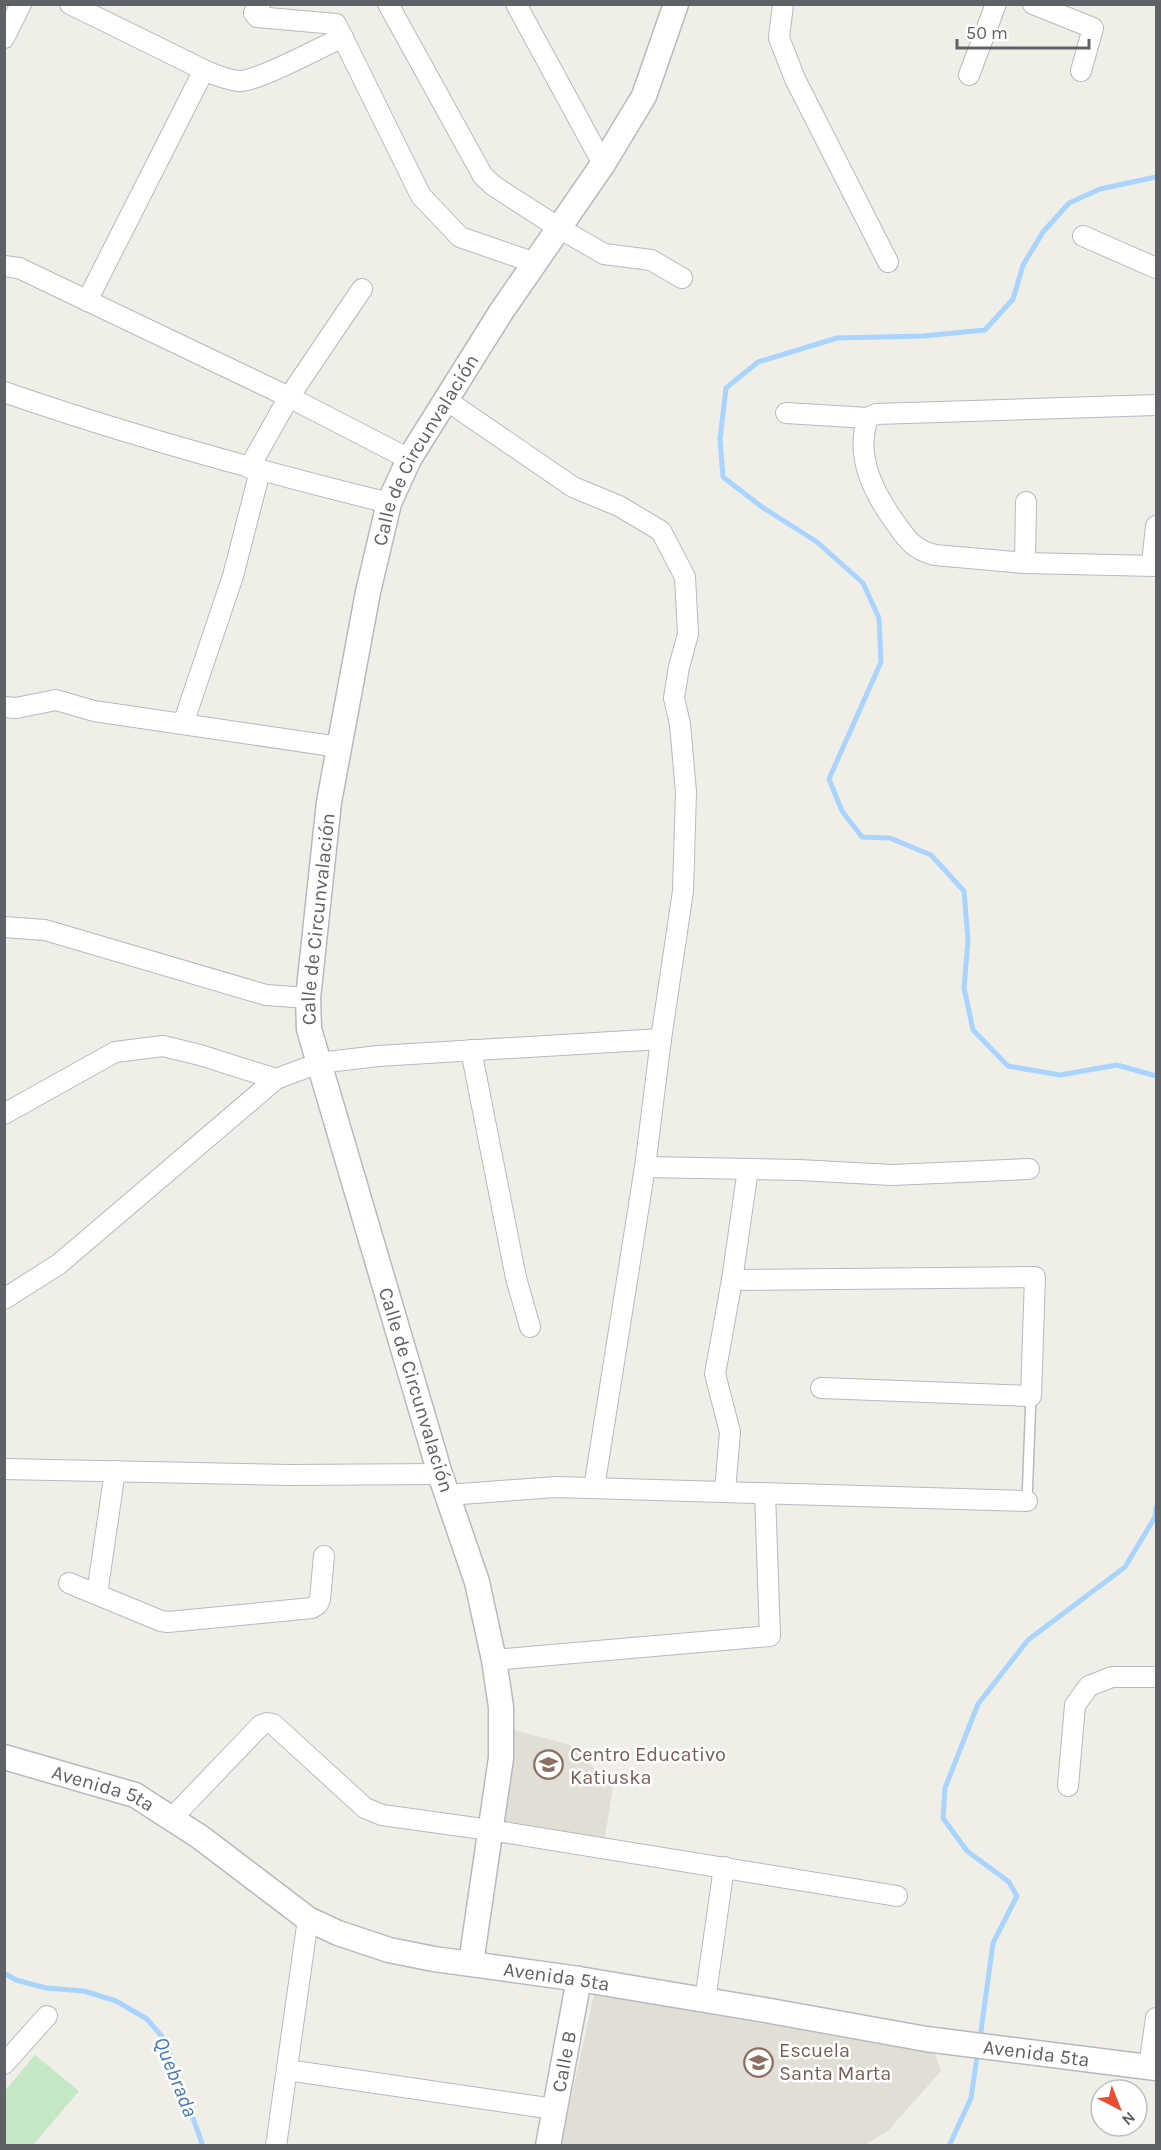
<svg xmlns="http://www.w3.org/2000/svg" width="1161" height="2150" viewBox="0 0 1161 2150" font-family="Karla,sans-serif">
  <rect width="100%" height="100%" fill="#f0efe7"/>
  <g fill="#e0ded5">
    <polygon points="511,1729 570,1745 613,1786 604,1843 499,1824"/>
    <polygon points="594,1994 935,2054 941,2071 888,2131 864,2145 561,2145"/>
  </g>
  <polygon fill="#c4e8c6" points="35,2055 79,2091 33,2145 5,2145 5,2091"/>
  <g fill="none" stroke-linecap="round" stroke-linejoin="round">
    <g stroke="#a8d4ff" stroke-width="5">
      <polyline points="1156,177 1100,189 1069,203 1043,232 1023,265 1013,299 985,330 923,336 837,338 758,362 726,388 720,439 723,477 762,507 817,542 863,583 879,618 881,662 829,779 842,811 862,837 890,838 931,855 964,891 968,940 964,988 973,1030 1008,1066 1060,1075 1117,1065 1156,1076"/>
      <polyline points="4,1973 16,1980 46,1988 84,1991 116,2001 147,2019 165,2040 203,2146"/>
      <polyline points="980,2038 993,1943 1017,1896 1009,1882 967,1851 943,1818 945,1788 978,1704 1028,1640 1125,1567 1155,1517 1156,1507"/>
      <polyline points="949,2146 971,2098 978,2050"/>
    </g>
    <defs>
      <polyline id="service" points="1027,1501 1031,1396"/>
      <g id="minor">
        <path d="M70,4L204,70C215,75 227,80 239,81C257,82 323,46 343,37"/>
        <polyline points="260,4 254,13 257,17 336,24 421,196 460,237 535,263"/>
        <polyline points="388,4 483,176 494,186 559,228 604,254 651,260 682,278"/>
        <polyline points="516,4 603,164"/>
        <polyline points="783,4 779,38 795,79 888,262"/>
        <polyline points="1033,4 1093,28 1081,71"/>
        <polyline points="4,38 21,4"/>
        <polyline points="969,75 996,4"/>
        <polyline points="1083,236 1156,268"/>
        <polyline points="4,266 19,268 289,397 409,459"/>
        <polyline points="87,301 204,70"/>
        <path d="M4,392C131,436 259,471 389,503"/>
        <polyline points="446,400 573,487 619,506 661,531 685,577 688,634 679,667 674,698 680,724 686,792 683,891 661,1039 645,1167 594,1488"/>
        <polyline points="786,413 868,418 876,414 1156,405"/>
        <path d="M868,418C855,455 872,490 894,521C907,539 912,549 935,555L1025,563L1156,566"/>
        <polyline points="249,468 289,397 362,289"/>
        <polyline points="1025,563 1026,502"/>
        <polyline points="1156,566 1153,554 1156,526"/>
        <polyline points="4,707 16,708 56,700 94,711 339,747"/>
        <polyline points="183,724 233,576 260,471"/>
        <polyline points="4,927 45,930 266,995 308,998"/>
        <polyline points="471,1050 516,1278 530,1327"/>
        <polyline points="4,1114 115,1052 163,1046 200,1055 276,1079"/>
        <polyline points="645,1167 799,1170 892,1175 1029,1169"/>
        <polyline points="732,1280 1035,1277 1031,1396 821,1388"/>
        <polyline points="4,1299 59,1264 276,1079 319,1063 378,1056 661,1039"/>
        <polyline points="4,1469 288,1475 440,1474"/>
        <polyline points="725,1491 730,1432 715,1374 732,1280 748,1169"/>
        <polyline points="447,1495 556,1487 1027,1501"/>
        <polyline points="69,1583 161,1621 168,1622 312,1608 318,1604 320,1599 324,1556"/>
        <polyline points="97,1594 115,1471"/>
        <polyline points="494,1660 770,1636 765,1493"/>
        <polyline points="1068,1786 1075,1705 1089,1686 1112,1677 1156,1677"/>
        <polyline points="172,1818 261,1725 267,1723 273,1724 365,1808 382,1815 490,1830 897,1896"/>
        <polyline points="705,2000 724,1867"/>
        <polyline points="4,2064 47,2016"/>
        <polyline points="1149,2067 1156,2018"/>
        <polyline points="287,2070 554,2109"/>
        <polyline points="276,2146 308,1919"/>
      </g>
      <g id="tertiary">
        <path id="s1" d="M4,1757L135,1795L200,1837L308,1919L338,1933L389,1950L434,1959L579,1979L765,2010L926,2039L1156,2068"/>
        <path id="s2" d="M471,1963L501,1758V1707L494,1660L477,1582L440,1474L309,1029L308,998L329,802L368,592L389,503L409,459L501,312L603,164L644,96L676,4"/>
        <path id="s3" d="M548,2146L579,1979"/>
      </g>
    </defs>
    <use href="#service" stroke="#b7b9bd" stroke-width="12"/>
    <use href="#minor" stroke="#b7b9bd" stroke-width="22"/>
    <use href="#tertiary" stroke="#b7b9bd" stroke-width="27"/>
    <use href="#service" stroke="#fff" stroke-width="9"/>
    <use href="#minor" stroke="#fff" stroke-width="20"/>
    <use href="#tertiary" stroke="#fff" stroke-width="24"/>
  </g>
  <defs>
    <symbol id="school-ring" viewBox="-11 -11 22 22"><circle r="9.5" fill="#fff" stroke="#8d6e63" stroke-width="1.5"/><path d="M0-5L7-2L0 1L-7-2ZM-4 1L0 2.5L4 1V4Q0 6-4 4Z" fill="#8d6e63"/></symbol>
  </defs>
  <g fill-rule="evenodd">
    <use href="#school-ring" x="532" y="1748" width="33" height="33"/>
    <use href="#school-ring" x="742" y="2046" width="33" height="33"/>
  </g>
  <g text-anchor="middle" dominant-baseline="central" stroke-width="5" stroke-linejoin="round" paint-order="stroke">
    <g font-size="20" fill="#5e6267" stroke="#fff">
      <text stroke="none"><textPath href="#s2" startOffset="1560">Calle de Circunvalación</textPath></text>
      <text stroke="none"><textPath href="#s2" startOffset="1074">Calle de Circunvalación</textPath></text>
      <text transform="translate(416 1390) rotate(73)">Calle de Circunvalación</text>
      <text stroke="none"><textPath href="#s1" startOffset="104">Avenida 5ta</textPath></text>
      <text stroke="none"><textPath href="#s1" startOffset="606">Avenida 5ta</textPath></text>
      <text stroke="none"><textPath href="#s1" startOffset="1092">Avenida 5ta</textPath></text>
      <text stroke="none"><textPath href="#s3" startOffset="86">Calle B</textPath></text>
    </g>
    <g font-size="20" fill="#785e54" stroke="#fff" text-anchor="start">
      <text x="570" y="1754">Centro Educativo<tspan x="570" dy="23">Katiuska</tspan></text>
      <text x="779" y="2050">Escuela<tspan x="779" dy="23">Santa Marta</tspan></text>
    </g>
    <g font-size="21" font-style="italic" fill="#4578bc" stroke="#fff">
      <text transform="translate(176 2077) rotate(68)">Quebrada</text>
    </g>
  </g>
  <rect width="1161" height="2150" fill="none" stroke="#5e6267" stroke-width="12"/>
  <g transform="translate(1119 2108) rotate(138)"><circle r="28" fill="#ffffff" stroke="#bfc0c2" stroke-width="1.5"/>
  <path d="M0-4.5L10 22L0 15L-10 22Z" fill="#eb4d33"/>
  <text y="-9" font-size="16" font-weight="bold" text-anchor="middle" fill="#5e6267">N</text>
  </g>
  <path d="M957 39v9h132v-9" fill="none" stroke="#5e6267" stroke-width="3"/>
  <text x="966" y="39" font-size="18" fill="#5e6267" stroke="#ffffff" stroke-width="4.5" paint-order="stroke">50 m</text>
</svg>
